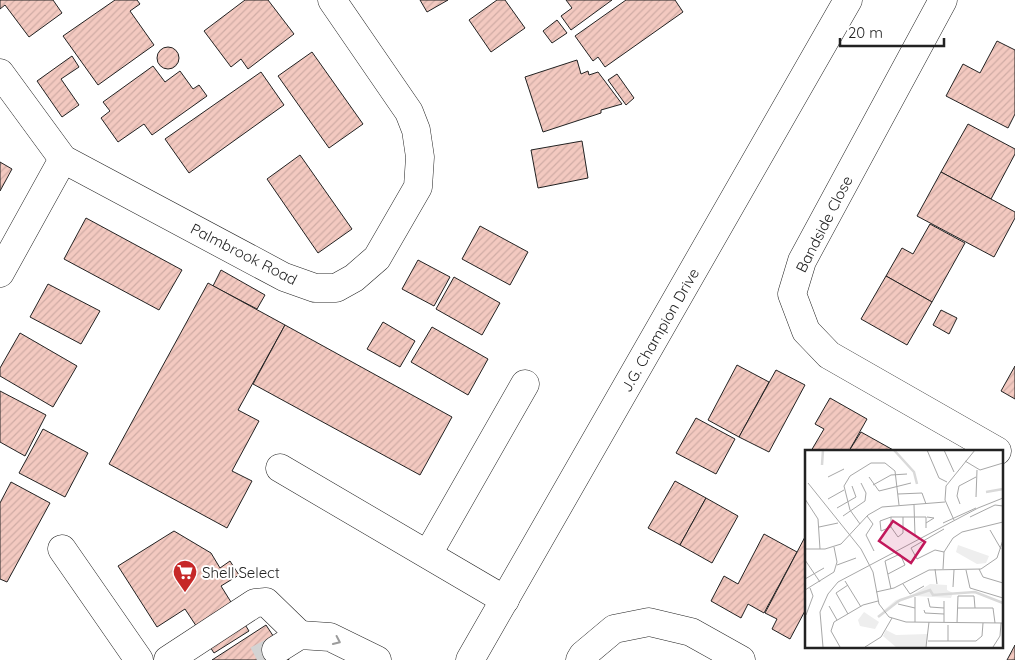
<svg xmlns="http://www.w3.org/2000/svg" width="1015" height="660" viewBox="0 0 1015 660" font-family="Quicksand,sans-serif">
  <defs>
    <pattern id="building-hatch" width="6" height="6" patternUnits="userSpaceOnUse" patternTransform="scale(1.25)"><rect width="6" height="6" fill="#f3c9c0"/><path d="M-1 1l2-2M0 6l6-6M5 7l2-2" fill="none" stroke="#d0aca5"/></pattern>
  </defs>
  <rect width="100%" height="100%" fill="#fff"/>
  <g fill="url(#building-hatch)" stroke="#222">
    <polygon points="0,0 53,0 62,13 29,37 5,5 0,9"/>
    <polygon points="115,0 137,0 140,4 130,11 154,45 98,85 63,36"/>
    <polygon points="245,0 268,0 294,34 248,69 241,59 231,67 204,31"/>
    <polygon points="420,0 448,0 427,12"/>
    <polygon points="497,0 505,0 525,28 491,52 469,20"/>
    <polygon points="566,0 612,0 571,30 561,16 572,8"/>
    <polygon points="626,0 675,0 683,12 605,67 598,57 593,61 575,36"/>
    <polygon points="557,20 567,33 552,43 543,31"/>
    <polygon points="997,41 1015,50 1015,114 1008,128 946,96 963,64 980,73"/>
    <circle cx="168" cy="58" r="11"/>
    <polygon points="312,52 363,124 329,148 278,76"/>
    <polygon points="72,56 79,67 61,79 79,105 62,117 37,81"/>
    <polygon points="577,60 581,74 588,71 589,75 598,72 622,104 601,110 601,113 543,132 525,77"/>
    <polygon points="153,66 165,82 180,71 193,89 199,85 207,96 152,135 144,124 118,142 101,118 110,111 103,102"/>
    <polygon points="261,72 284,105 189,173 165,139"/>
    <polygon points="617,74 634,98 626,105 608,80"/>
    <polygon points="968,124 1015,149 1015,154 991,199 941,172"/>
    <polygon points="582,141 588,178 538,188 531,150"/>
    <polygon points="300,155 352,229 318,253 267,179"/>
    <polygon points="0,162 12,169 0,191"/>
    <polygon points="941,172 1015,212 1015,218 994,257 917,216"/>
    <polygon points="86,218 182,270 159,310 64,259"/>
    <polygon points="930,224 965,243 932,302 886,276 902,248 913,254"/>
    <polygon points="480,226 528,252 510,285 462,259"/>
    <polygon points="418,260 450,277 434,306 402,289"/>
    <polygon points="221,270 265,295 257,309 213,286"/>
    <polygon points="886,276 932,302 907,345 861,319"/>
    <polygon points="454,277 500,303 482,335 436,309"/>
    <polygon points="208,283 285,325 238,410 259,421 232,471 252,481 227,528 109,464"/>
    <polygon points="48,284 100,311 81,344 30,317"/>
    <polygon points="941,310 957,318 949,334 933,325"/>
    <polygon points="383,322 415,341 400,367 367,349"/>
    <polygon points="285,325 452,417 420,475 253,384"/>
    <polygon points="432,327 488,359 468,395 411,362"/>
    <polygon points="20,333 77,366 53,407 0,376 0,368"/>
    <polygon points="737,365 769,382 739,437 708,420"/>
    <polygon points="1015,366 1015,399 1001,391"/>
    <polygon points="776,370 805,385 769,452 739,437"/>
    <polygon points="0,391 46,415 25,456 0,442"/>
    <polygon points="830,398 867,419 849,451 811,451 824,429 815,424"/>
    <polygon points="696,418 735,439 716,474 676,453"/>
    <polygon points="43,429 88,453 65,497 19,473"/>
    <polygon points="861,432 895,451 849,451"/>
    <polygon points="675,481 706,498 680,545 648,528"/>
    <polygon points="11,482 50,503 7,582 0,579 0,503"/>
    <polygon points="706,498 738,516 712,563 680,545"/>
    <polygon points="174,531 211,553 220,568 230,561 239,575 221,586 249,631 214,653 185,609 157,627 118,566"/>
    <polygon points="764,534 797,552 764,613 748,604 741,618 711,601 724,576 738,584"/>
    <polygon points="806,535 806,609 790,639 772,629 777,619 765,613"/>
    <polygon points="266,625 289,660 212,660"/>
    <polygon points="1015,645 1015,660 1007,660"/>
  </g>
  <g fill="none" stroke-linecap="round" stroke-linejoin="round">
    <polyline stroke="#d3d3d3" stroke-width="28" stroke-dasharray="28 14" stroke-linecap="butt" points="257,660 276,650"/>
    <defs>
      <g id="minor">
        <polyline points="943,0 802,261 792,294 806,331 829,355 997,451"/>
        <polyline points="0,73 63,159 284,277 315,288 336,288 354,278 377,258 418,187 420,157 416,130 409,112 332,0"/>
        <polyline points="0,273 63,159"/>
        <polyline points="280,468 505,600"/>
        <polyline points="62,549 139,660"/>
        <polyline points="428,554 525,384"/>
        <polyline points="276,650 300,635 330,637 377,660"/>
        <polyline points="168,660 255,603 266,602 300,635"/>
        <polyline points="580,660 583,655 614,629 649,622 691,632 741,660"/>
      </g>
      <polyline id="major" points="470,660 848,0"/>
    </defs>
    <use href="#minor" stroke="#222" stroke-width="29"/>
    <use href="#major" stroke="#222" stroke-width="29"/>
    <use href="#minor" stroke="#fff" stroke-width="28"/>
    <use href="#major" stroke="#fff" stroke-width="28"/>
  </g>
  <defs><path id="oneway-chevron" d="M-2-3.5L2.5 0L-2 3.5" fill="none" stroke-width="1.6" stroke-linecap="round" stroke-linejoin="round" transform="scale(1.25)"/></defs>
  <use stroke="#9c9c9c" href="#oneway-chevron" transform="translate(337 641) rotate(25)"/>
  <defs>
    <symbol id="supermarket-pin" viewBox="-11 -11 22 30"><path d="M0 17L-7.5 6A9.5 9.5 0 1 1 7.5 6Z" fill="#c62828" stroke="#fff"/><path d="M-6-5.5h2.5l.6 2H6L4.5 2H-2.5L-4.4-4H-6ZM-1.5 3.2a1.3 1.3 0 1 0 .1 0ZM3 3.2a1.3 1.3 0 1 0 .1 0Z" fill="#fff"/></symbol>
  </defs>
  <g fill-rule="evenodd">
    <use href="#supermarket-pin" x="171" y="558" width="28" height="38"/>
  </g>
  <g text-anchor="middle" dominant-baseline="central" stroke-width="4" stroke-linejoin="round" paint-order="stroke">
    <g font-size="15" fill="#222" stroke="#fff">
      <text transform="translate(824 224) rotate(-63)">Bandside Close</text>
      <text transform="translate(244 254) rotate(27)">Palmbrook Road</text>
      <text transform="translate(660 330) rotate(-60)">J.G. Champion Drive</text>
    </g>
    <g font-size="15" fill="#222" stroke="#fff" text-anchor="start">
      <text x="202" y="572">Shell Select</text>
    </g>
  </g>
  <g transform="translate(805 450)">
    <rect width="198" height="198" fill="#fff"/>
    <path d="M153,95L184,106L181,113L172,114L151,102ZM125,134L142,135V140L148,143L146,148L110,146L92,153L81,162L79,160L91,150L104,147ZM59,162L74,172L70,179L55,176L53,170ZM81,180L91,185L123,184L122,192L120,197H91L78,186Z" fill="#eee"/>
    <path fill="none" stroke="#d9d9d9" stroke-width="2.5" d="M89,0L109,22L112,34M17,15L18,0M181,42L198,39M73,167L95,150L125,140L128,145L170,142L198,153"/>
    <path fill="none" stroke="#a7a7a7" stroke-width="1" d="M122,0L134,28L142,32M139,0L149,22M160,11L175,20L198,13M23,27L39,19M64,27L74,41L106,33M3,33L56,99L68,122L74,154L84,167L101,172L198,173M68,35L86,25L102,24M93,44L117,43L121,54M171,47L172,20M0,49L13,69L15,99M23,49L39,40M155,54L152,46L154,36L171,27M109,55L110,85M32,58L51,47L47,36M38,66L60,51L61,43L56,33M62,66L68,74L61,85L69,101M86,67V77L93,87L98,83V67M165,67L190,55L198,56M149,70L140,50L141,36L170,0M121,73L129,68L122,67M138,73L171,58M55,74L45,60L39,36L45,26L66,13H80L90,21L94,55M14,77L33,73M86,77L76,81L75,71L86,67H121V78M139,79L106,98L112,109L130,100L139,102M185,80L196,99M0,99H20L36,94L63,65L77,57L140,52M0,110L15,132M32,115L51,108M130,119L132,134M138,119L139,102L148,88L157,82L198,72M174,119L178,127L198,133M161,120L165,138L198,148M83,124L100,115L95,104L80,111L86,139M0,129L19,118M40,131L56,157M98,134L105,144L119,136M43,135L31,143L43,164M148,137L149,120M0,140L29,122L32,112L29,97M71,142L89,138L124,120L176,119L192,108L198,90M110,147V172M123,148L125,157L139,158M93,154L110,158M24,156L32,170M153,158H188L190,173M119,160L120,163L139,164M1,165L8,146L5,138M139,172V151M152,173L153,146H169L170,158M123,191H171L177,186L178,173M143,191V175M18,197L15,162L23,144L33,132L173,58L198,48M35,197L26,181L29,172L58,155L73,151M60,197L76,187L87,168M121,197L124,172M188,197L195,186L196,173"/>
    <path fill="#c2185b" fill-opacity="0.15" stroke="#c2185b" stroke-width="2.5" d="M88,71L120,92L106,113L74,91Z"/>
    <rect width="198" height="198" fill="none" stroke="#222" stroke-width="2.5"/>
  </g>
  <path d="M840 38v8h104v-8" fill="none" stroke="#222222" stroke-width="2.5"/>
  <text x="848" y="38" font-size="15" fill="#222222" stroke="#ffffff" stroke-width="4" paint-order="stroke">20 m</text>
</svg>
